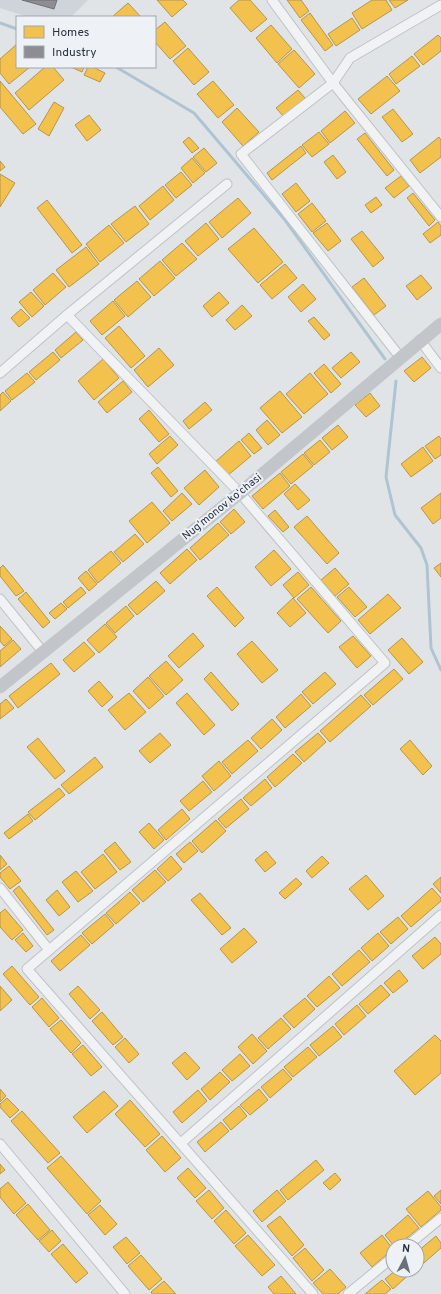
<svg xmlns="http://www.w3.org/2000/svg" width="441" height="1294" viewBox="0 0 441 1294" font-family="Overpass,sans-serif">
  <rect width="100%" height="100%" fill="#e1e4e7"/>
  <polygon fill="#ced4da" points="0,0 88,0 71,17 28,17 0,8"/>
  <g fill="#f2c14e" stroke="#b5964a">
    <polygon points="157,0 183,0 187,4 172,17"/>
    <polygon points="239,0 250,0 267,19 251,32 230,8"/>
    <polygon points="287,0 301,0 309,11 300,18"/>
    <polygon points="372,0 386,0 392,10 362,29 352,13"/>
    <polygon points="389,0 408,0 395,8"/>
    <polygon points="128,3 141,17 112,17"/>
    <polygon points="310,13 333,45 325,51 301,20"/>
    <polygon points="352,18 360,30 336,46 328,34"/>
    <polygon points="165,22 186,46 170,59 155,42 155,30"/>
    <polygon points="271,25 292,49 277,63 256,38"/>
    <polygon points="438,35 441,38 441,51 423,65 414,54"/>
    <polygon points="17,44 17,67 30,67 9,84 0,73 0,59"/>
    <polygon points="188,48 209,72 194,85 173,61"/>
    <polygon points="294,50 315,74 299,88 278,64"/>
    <polygon points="412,56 420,66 396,84 389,74"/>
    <polygon points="45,67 53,67 64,80 29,110 15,93"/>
    <polygon points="71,67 84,67 82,72"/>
    <polygon points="88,67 93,67 105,73 100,82 84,75"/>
    <polygon points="387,76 400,91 371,114 358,99"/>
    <polygon points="0,81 36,124 23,134 0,107"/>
    <polygon points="213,81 234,105 218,118 197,94"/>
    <polygon points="298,90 305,98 284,117 276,108"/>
    <polygon points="54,102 64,108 49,136 38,129"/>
    <polygon points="237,108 259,132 243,146 222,122"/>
    <polygon points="393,109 413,134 402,142 382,117"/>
    <polygon points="345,111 355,123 330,143 321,131"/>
    <polygon points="89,115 101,130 87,141 75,125"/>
    <polygon points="319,132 329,144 312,157 302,145"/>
    <polygon points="365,133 394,170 387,176 357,139"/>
    <polygon points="189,137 199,148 192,153 183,142"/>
    <polygon points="439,137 441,140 441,157 420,173 410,160"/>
    <polygon points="301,146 306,153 272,180 267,173"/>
    <polygon points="204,148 217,163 206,172 193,157"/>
    <polygon points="333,155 346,172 337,179 324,162"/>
    <polygon points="192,158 205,173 193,183 181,168"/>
    <polygon points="0,161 5,167 0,171"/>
    <polygon points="181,172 192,185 176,198 165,185"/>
    <polygon points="0,174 15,183 0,207"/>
    <polygon points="401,176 409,186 394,198 385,188"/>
    <polygon points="296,183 310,201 296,212 282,194"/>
    <polygon points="163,186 174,200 150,220 139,206"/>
    <polygon points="413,193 435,220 429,226 407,198"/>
    <polygon points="376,197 382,205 371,213 365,205"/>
    <polygon points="238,198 251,213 222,238 209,222"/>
    <polygon points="47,200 82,245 72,253 37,208"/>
    <polygon points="312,203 326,221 312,232 298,214"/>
    <polygon points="135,206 149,224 126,242 111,224"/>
    <polygon points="438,222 441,226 441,235 430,243 423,234"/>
    <polygon points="206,223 219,239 198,256 185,241"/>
    <polygon points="327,223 341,241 328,251 313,233"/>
    <polygon points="109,225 124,243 100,262 86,244"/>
    <polygon points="254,228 283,262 258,283 228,249"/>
    <polygon points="362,231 384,258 373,267 351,239"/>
    <polygon points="182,243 197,259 176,276 162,260"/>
    <polygon points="86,247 99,264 69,287 56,270"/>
    <polygon points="160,261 175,278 154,296 139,279"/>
    <polygon points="285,264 297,278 272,299 260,285"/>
    <polygon points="53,273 66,287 45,305 33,290"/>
    <polygon points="421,275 432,288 417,300 406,286"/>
    <polygon points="364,278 386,306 374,315 352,287"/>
    <polygon points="137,281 151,297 128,317 114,300"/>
    <polygon points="303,284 316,299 301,312 288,297"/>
    <polygon points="31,292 44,306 32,317 19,302"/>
    <polygon points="219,292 229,303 212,317 203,306"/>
    <polygon points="113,301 125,316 102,335 90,321"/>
    <polygon points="242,305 252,316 235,330 226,320"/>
    <polygon points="21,309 30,318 19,327 11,318"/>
    <polygon points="314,317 330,335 324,340 308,321"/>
    <polygon points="119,326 145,356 131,368 105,338"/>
    <polygon points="76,332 83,340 61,358 55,350"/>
    <polygon points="159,348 174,365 148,387 134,370"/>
    <polygon points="53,352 60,360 36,380 29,372"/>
    <polygon points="351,352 360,362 341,378 332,368"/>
    <polygon points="422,357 431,368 414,382 404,371"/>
    <polygon points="103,359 119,378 94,400 78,381"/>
    <polygon points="324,364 341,384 331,393 314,373"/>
    <polygon points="27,373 35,382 12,400 5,391"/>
    <polygon points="310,373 328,394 304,414 286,394"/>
    <polygon points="123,381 132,392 107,413 98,402"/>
    <polygon points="280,391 302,417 282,433 260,408"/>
    <polygon points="3,392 11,401 0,411 0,395"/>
    <polygon points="370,393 380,406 366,417 355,405"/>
    <polygon points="205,402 212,410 189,429 183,421"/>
    <polygon points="149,410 169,434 159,442 139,419"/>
    <polygon points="267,420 280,435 268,445 256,430"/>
    <polygon points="338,425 348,437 332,450 322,438"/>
    <polygon points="249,433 262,448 254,454 241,440"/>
    <polygon points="170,436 178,445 157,464 149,454"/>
    <polygon points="439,436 441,439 441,455 435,459 425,446"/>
    <polygon points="320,440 330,452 314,465 304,453"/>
    <polygon points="239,441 251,456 227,476 215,462"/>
    <polygon points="423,447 433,461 411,477 401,464"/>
    <polygon points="303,454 313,466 291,484 281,472"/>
    <polygon points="158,467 178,491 171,497 151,473"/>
    <polygon points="205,470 219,487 199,505 184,488"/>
    <polygon points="280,473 290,486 263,509 252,496"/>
    <polygon points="295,484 310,500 298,510 284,494"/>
    <polygon points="182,493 192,504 172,521 163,511"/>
    <polygon points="441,493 441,518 433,524 421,508"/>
    <polygon points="152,502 170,523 147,543 129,521"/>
    <polygon points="234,509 245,522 231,534 220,522"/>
    <polygon points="275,510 289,527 283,532 268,516"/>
    <polygon points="307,516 339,553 327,564 294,527"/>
    <polygon points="218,523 229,535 200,560 190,548"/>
    <polygon points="135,534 144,544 123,562 114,552"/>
    <polygon points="187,549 197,560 170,584 160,573"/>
    <polygon points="274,550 291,569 271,586 255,567"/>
    <polygon points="111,551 121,563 98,583 88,570"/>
    <polygon points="441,563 441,577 434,568"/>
    <polygon points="3,565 24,591 16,596 0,576 0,568"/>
    <polygon points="335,568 349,584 335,596 321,580"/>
    <polygon points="86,571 97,584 89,591 78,578"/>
    <polygon points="298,572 309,585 294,598 283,585"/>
    <polygon points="156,581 165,591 137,615 128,605"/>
    <polygon points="81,587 86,593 68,608 63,602"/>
    <polygon points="217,587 244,618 235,627 207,596"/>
    <polygon points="311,587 341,621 328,633 297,599"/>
    <polygon points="349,587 367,607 355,617 337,597"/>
    <polygon points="26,592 50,622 43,628 18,599"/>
    <polygon points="388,594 401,608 370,634 358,620"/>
    <polygon points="293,598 306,613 290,627 277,613"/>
    <polygon points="61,603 67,609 55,619 49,613"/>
    <polygon points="126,606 134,616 115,633 106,623"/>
    <polygon points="105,624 117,637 99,653 87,640"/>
    <polygon points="0,626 12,639 4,646 0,641"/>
    <polygon points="193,633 204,646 179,668 168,656"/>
    <polygon points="353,636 371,656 357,668 339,647"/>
    <polygon points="402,638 423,662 409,674 388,650"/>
    <polygon points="13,640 21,649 0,667 0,651"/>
    <polygon points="252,641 278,670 262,683 237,654"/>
    <polygon points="84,642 95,654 74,672 63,660"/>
    <polygon points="166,661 183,680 166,695 149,676"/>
    <polygon points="51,663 60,674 18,708 9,696"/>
    <polygon points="394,669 403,679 373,705 364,695"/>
    <polygon points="211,672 239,704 232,711 204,679"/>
    <polygon points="325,672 336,684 313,704 302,692"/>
    <polygon points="148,677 164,696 149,709 133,691"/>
    <polygon points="99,681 113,697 102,707 88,691"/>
    <polygon points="129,693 146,712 125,730 108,710"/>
    <polygon points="187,693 215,725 204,735 176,703"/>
    <polygon points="301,694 311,706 285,728 276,717"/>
    <polygon points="361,695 371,706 330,742 320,731"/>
    <polygon points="6,699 14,708 0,719 0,704"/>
    <polygon points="272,719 282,730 261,749 251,738"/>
    <polygon points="160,733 171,745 150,763 139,751"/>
    <polygon points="318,733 326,742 304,762 295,752"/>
    <polygon points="38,738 65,771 55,779 27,747"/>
    <polygon points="248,740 258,751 232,774 222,762"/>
    <polygon points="410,740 432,766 423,775 400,749"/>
    <polygon points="293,754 302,763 275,787 267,777"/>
    <polygon points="95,757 103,767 69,794 61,785"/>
    <polygon points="219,761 231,776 214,791 202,776"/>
    <polygon points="265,779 272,788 251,806 243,798"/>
    <polygon points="203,781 212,792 189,811 180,801"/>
    <polygon points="59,788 65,795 35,820 28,812"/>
    <polygon points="241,799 249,809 226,828 218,819"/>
    <polygon points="182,809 190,819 166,840 158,830"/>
    <polygon points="28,814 33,821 9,839 4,833"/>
    <polygon points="216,820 226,831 202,853 192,841"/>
    <polygon points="149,823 164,840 154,849 139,832"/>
    <polygon points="115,842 131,862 120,870 104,851"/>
    <polygon points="190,842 198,851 184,863 176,854"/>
    <polygon points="266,851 276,863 265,872 255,860"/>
    <polygon points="103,854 117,872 95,889 81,872"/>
    <polygon points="0,855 7,864 0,870"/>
    <polygon points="171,856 182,869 168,881 157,869"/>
    <polygon points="322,856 329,863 312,878 306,871"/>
    <polygon points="9,866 21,881 10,889 0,877 0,873"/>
    <polygon points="155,870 166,882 143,902 132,890"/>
    <polygon points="76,871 93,891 78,902 62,882"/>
    <polygon points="366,875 384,896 368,910 349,889"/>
    <polygon points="441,877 441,893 433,884"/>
    <polygon points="296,878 302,884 285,899 279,893"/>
    <polygon points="19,886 54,930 47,935 13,891"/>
    <polygon points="432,888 441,898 441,901 411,927 401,916"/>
    <polygon points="57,890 70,907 59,916 46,900"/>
    <polygon points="130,892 140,903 116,924 106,913"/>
    <polygon points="200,893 231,928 222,935 191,900"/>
    <polygon points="5,909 23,930 12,940 0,927 0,913"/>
    <polygon points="105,914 114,925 92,944 82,933"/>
    <polygon points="398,917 408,929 391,944 380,932"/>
    <polygon points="244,928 257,942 232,963 220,949"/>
    <polygon points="23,933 33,946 26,952 15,940"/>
    <polygon points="378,933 389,946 372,961 361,948"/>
    <polygon points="81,935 90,945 60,971 51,961"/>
    <polygon points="435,937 441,944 441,954 423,969 412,956"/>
    <polygon points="359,950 370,962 342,986 332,974"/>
    <polygon points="12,966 39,997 30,1005 3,974"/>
    <polygon points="399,970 408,981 393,993 384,983"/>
    <polygon points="329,976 340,988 317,1007 307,996"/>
    <polygon points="381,985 390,995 368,1014 359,1004"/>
    <polygon points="0,986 12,1000 0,1011"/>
    <polygon points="78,986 100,1010 90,1019 69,994"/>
    <polygon points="42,998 59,1018 49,1027 32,1007"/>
    <polygon points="305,998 315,1009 294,1028 283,1016"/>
    <polygon points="357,1005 366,1016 344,1035 335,1024"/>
    <polygon points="102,1012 123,1037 113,1045 92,1021"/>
    <polygon points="281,1018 291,1029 268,1049 258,1038"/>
    <polygon points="61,1020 81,1043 71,1053 50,1029"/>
    <polygon points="333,1026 342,1037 319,1056 310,1045"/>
    <polygon points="252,1034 267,1051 253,1064 238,1047"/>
    <polygon points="435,1035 441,1041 441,1073 415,1095 394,1071"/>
    <polygon points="125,1038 139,1054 129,1063 115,1047"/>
    <polygon points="83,1045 102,1067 91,1076 72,1054"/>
    <polygon points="308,1047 317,1057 293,1077 284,1067"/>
    <polygon points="185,1052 200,1068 187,1080 172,1063"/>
    <polygon points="240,1054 250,1066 232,1081 222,1070"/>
    <polygon points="283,1069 292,1079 270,1098 261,1087"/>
    <polygon points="220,1072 230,1082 210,1100 201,1089"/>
    <polygon points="0,1089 6,1096 0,1102"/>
    <polygon points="259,1089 268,1100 250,1115 240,1105"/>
    <polygon points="198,1090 207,1101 182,1123 173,1112"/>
    <polygon points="104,1091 118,1106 87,1133 73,1117"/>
    <polygon points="7,1098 19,1110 10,1118 0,1107 0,1104"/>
    <polygon points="130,1100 160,1134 145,1147 115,1114"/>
    <polygon points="239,1106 247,1116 231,1130 223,1120"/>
    <polygon points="22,1111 60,1153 48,1163 11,1121"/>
    <polygon points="221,1122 229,1131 205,1152 197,1142"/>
    <polygon points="162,1136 181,1158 165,1172 146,1150"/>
    <polygon points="61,1156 101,1201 87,1214 47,1168"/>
    <polygon points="316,1160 324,1170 288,1200 280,1190"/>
    <polygon points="0,1164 5,1170 0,1174"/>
    <polygon points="188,1168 206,1188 195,1198 177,1178"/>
    <polygon points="335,1173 341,1180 330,1190 323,1183"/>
    <polygon points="8,1182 26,1203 14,1214 0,1197 0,1189"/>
    <polygon points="209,1190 224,1208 212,1219 196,1201"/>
    <polygon points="277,1190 286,1201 262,1222 253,1211"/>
    <polygon points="441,1190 441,1204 434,1196"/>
    <polygon points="428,1191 441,1207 441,1210 421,1227 406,1209"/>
    <polygon points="28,1204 50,1230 38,1240 16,1215"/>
    <polygon points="100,1205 117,1224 105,1235 88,1215"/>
    <polygon points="226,1210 246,1233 234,1244 214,1221"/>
    <polygon points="408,1215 419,1228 397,1246 394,1246 385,1235"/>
    <polygon points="280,1216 304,1245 292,1256 267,1226"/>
    <polygon points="52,1230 61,1241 49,1252 39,1241"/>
    <polygon points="248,1235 275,1265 262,1276 235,1246"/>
    <polygon points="382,1235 393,1249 372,1267 360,1253"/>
    <polygon points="436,1236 441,1243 441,1248 417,1269 417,1252"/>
    <polygon points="126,1237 140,1253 127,1264 113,1247"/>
    <polygon points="63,1244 88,1273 76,1283 51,1254"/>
    <polygon points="305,1248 324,1270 312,1281 293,1258"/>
    <polygon points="141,1255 162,1279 149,1290 128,1266"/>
    <polygon points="330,1269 346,1287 338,1294 323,1294 313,1283"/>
    <polygon points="396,1270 414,1270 393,1289 385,1279"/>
    <polygon points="281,1276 296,1294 274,1294 268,1287"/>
    <polygon points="382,1280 391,1289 385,1294 365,1294"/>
    <polygon points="164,1281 176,1294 152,1294 151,1292"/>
  </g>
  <polygon fill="#8d8d92" stroke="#6e7279" points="22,0 57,0 54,9"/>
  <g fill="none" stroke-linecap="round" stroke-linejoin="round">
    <g stroke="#aec4d3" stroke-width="3">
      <polyline points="0,23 17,29"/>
      <polyline points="116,67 194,113 285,220 385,359"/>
      <polyline points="396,381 386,477 395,515 421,548 427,565 431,648 441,670"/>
    </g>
    <defs>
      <g id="minor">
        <polyline points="272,0 333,83 441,217"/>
        <polyline points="67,315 240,493 385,663 27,969 313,1294"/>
        <polyline points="420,340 441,368"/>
        <polyline points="400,357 241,154 333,83 350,58 441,5"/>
        <polyline points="0,373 67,315 227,184"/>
        <polyline points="0,599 43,652"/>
        <polyline points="0,888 49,950"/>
        <polyline points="181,1143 441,915"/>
        <polyline points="0,1144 125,1294"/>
        <polyline points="407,1246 441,1218"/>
        <polyline points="348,1294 393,1257"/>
      </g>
    </defs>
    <use href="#minor" stroke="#bfc2c5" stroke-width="11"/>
    <use href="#minor" stroke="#f0f2f3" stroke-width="9"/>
    <polyline stroke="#c2c5c9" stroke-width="13" points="0,687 240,493 441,324"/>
  </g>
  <g text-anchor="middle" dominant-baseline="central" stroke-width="4" stroke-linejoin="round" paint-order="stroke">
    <g font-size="11" fill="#273340" stroke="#eef2f6">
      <text transform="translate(222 507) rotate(-39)">Nugʻmonov koʻchasi</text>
    </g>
  </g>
  <rect x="16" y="16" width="140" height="52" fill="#eef2f6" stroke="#9ea6ad"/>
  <rect x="24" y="26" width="20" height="12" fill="#f2c14e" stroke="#9ea6ad"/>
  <text x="52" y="36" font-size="12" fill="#273340">Homes</text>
  <rect x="24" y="46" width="20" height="12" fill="#8d8d92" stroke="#9ea6ad"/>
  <text x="52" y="56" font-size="12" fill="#273340">Industry</text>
  <g transform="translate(405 1258) rotate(6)"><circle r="19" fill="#eef2f6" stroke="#9ea6ad"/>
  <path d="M0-3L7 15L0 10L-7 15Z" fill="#68717a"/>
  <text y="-6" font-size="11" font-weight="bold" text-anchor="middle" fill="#273340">N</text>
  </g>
</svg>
